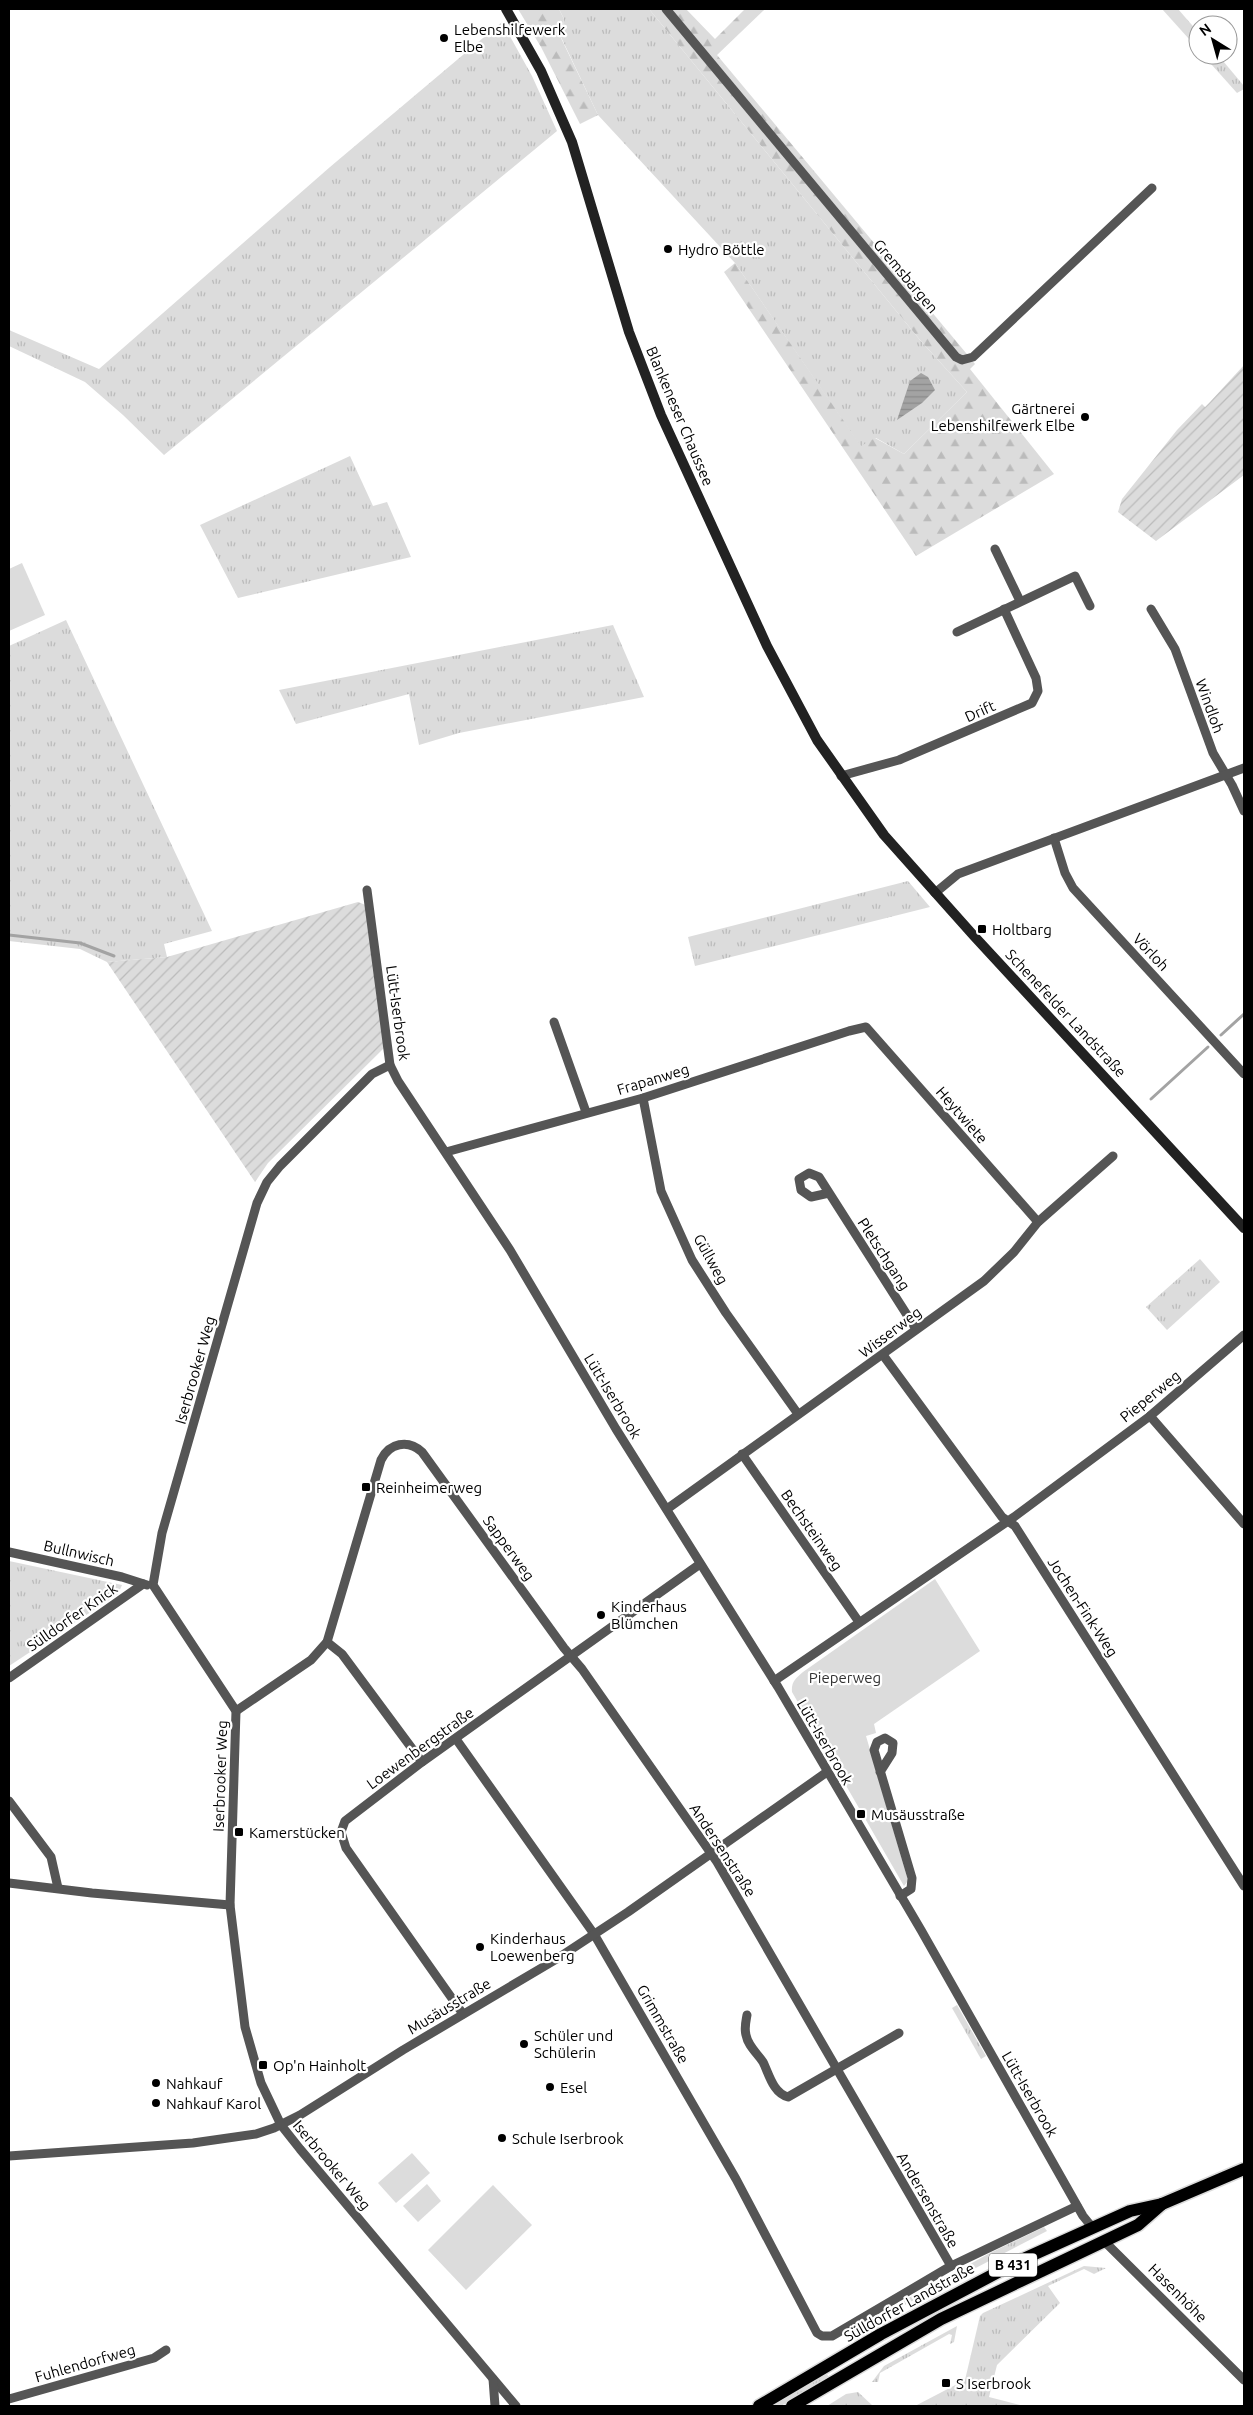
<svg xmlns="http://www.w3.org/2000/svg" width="1253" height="2415" viewBox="0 0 1253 2415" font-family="Ubuntu,sans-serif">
  <defs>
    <pattern id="grass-tufts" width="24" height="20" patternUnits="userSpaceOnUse" patternTransform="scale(1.25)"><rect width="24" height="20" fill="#dcdcdc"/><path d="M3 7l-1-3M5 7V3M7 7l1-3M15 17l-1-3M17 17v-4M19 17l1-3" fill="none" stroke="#bbb"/></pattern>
    <pattern id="forest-firs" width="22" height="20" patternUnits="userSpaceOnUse" patternTransform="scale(1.25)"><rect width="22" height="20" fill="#dcdcdc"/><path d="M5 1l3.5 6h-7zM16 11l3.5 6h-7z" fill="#bbb"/></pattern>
    <pattern id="garden-furrows" width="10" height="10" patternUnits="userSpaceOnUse" patternTransform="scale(1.25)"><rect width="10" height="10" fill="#dcdcdc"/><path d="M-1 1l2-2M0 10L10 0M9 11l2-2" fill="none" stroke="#bbb"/></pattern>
    <pattern id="water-rules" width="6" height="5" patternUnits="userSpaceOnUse" patternTransform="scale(1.25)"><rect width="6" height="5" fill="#a3a3a3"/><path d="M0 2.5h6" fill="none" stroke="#8b8b8b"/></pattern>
  </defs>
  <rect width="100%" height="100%" fill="#fff"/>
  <g fill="url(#grass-tufts)">
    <polygon points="559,9 649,9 920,340 967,392 904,454 876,438 861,447 735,263 598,115 561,37 564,19"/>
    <polygon points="1162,9 1178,9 1198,32 1198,49"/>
    <polygon points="502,22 532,76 557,131 164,455 123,415 85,382 9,346 9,330 99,369 330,167"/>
    <polygon points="1203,55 1218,55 1244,86 1244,89 1237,93"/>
    <polygon points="350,456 373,506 387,502 411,557 238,598 200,525"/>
    <polygon points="66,620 212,931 164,944 167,957 107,962 80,949 9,941 9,646"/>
    <polygon points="613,625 644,697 459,733 419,745 409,694 296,724 279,690"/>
    <polygon points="908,881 930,907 695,966 688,937"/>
    <polygon points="1200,1259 1220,1282 1167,1330 1146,1307"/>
    <polygon points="9,1561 122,1585 118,1594 9,1666"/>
    <polygon points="957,2005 986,2056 981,2059 952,2008"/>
    <polygon points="1044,2227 1047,2231 889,2313 887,2310 990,2253"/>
    <polygon points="1084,2266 1106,2268 1094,2274 1084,2269 1048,2286 1060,2303 997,2365 989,2397 1024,2406 915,2406 965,2380 980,2316 983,2313"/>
    <polygon points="957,2326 954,2342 950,2344 952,2335 949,2334 880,2373 878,2382 872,2382 884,2366"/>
    <polygon points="826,2373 829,2377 781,2406 770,2406"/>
    <polygon points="858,2392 873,2406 827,2406 846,2394"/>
  </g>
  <g fill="url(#forest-firs)">
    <polygon points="518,9 559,9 564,19 561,38 598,115 580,124 541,47"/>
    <polygon points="649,9 686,9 715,39 745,9 765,9 717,55 966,353 975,364 970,369 1054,474 916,556 724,272 735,263 861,446 875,438 904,454 967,392 920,340"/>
  </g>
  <g fill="#dcdcdc">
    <polygon points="22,563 45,615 9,631 9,569"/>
    <path d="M935,1579L980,1651L874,1724L876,1733L866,1736L907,1877V1882L904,1886L792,1692C791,1682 796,1678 803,1672Z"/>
    <polygon points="412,2153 430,2173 396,2203 378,2183"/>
    <polygon points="427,2184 441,2201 418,2222 403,2206"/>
    <polygon points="493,2185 532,2225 466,2290 428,2250"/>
  </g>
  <g fill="url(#garden-furrows)">
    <polygon points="1244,365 1244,475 1156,541 1118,512 1122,499 1177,430 1202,404 1205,407 1210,402"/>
    <polygon points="358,902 368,906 384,1048 268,1163 255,1182 107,962 167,957"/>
  </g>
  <polygon fill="url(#water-rules)" points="921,373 928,377 935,390 922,403 897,420 910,381"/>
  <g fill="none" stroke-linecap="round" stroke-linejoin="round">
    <g stroke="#a3a3a3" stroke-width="3">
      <polyline points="9,935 80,943 114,956"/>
      <polyline points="1221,1035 1244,1014"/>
      <polyline points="1151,1099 1208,1047"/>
    </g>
    <defs>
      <g id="primary">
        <polyline points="759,2406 881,2334 1019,2261 1130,2211 1162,2204 1244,2169"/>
        <polyline points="792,2406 941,2319 1138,2225 1162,2204"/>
      </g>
    </defs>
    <use href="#primary" stroke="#dbdbdb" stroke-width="15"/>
    <g stroke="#555" stroke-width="9">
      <polyline points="666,9 956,357 962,360 973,357 1152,188"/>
      <polyline points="995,549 1020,601"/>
      <polyline points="1151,609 1175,649 1213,753 1232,785 1244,811"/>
      <polyline points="957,632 1075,576 1090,606"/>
      <polyline points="841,776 899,760 1032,703 1038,691 1036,678 1004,609"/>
      <polyline points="1054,838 1065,873 1073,888 1244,1074"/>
      <polyline points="367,890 390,1065 398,1081 510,1250 616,1429 778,1687 921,1930 1083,2216 1092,2227"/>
      <polyline points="935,893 958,874 1244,768"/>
      <polyline points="554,1022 586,1112"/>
      <polyline points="390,1065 372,1074 280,1166 267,1182 257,1203 162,1533 153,1585 236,1711 230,1905 245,2027 261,2083 281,2125 300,2149 516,2406"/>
      <polyline points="643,1098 661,1191 692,1260 726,1313 798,1414"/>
      <polyline points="446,1152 643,1098 849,1031 866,1027 1038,1222"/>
      <polyline points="829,1193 811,1197 801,1190 799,1179 809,1173 819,1177 916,1329"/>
      <polyline points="883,1355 1002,1517 1015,1526 1244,1886"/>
      <polyline points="1150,1416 1244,1524"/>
      <polyline points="742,1454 859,1622"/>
      <polyline points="667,1509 984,1281 1014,1252 1038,1222 1113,1156"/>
      <polyline points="9,1552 122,1577 147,1585"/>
      <polyline points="327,1642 342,1654 422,1762"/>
      <polyline points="9,1678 143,1584"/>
      <polyline points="774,1681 1014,1517 1150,1416 1244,1335"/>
      <path d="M236,1711L311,1660L327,1642L381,1460C389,1443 408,1439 422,1452L564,1648L582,1669L717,1862L951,2266"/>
      <polyline points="456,1739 594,1934 736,2179 817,2333 822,2336 832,2336 951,2266 1077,2206"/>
      <polyline points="880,1772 892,1753 893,1743 885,1738 877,1742 874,1750 912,1878 911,1889 900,1896"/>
      <polyline points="9,1801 51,1857 58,1888"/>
      <polyline points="9,1883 92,1893 230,1905"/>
      <polyline points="463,2014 346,1848 341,1832 345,1821 422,1762 700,1564"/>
      <path d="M747,2015C746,2021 744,2028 746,2035C748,2046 757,2053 763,2062C769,2074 773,2093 788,2097L899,2033"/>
      <polyline points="9,2156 193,2143 256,2134 274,2128 300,2115 403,2050 555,1960 628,1912 827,1772"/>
      <polyline points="1104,2241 1244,2380"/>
      <polyline points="493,2379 495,2406"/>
      <polyline points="9,2399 154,2358 166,2350"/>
    </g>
    <polyline stroke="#222" stroke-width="10" points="506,9 541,71 572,142 629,332 661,415 767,646 817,740 884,835 974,936 1244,1228"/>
    <use href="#primary" stroke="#000" stroke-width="12"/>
  </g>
  <g fill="#000" stroke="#fff" stroke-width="2">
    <circle cx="444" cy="38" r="5"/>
    <circle cx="668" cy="249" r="5"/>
    <circle cx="1085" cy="417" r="5"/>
    <rect x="977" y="924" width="10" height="10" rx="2.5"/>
    <rect x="361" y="1482" width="10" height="10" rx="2.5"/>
    <circle cx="601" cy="1615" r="5"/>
    <rect x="856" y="1809" width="10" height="10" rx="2.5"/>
    <rect x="234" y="1827" width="10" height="10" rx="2.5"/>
    <circle cx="480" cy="1947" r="5"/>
    <circle cx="524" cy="2044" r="5"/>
    <rect x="258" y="2060" width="10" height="10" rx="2.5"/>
    <circle cx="156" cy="2083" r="5"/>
    <circle cx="550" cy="2087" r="5"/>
    <circle cx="156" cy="2103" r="5"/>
    <circle cx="502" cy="2138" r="5"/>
    <rect x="941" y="2378" width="10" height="10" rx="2.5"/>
  </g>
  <g text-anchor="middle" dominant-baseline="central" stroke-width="4.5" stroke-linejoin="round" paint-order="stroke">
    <rect fill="#fff" stroke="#4c4c4c" stroke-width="1" x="989" y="2253.5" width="48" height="23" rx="4"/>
    <g font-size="14" font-weight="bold" fill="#000">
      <text x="1013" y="2265">B 431</text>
    </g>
    <g font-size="15" fill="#000" stroke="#fff" text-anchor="start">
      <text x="454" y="29">Lebenshilfewerk<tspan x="454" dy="17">Elbe</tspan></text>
      <text x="678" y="249">Hydro Böttle</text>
      <text x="1075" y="408" text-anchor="end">Gärtnerei<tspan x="1075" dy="17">Lebenshilfewerk Elbe</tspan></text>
      <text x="992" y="929">Holtbarg</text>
      <text x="376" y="1487">Reinheimerweg</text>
      <text x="611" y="1606">Kinderhaus<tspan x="611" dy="17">Blümchen</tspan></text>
      <text x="871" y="1814">Musäusstraße</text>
      <text x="249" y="1832">Kamerstücken</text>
      <text x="490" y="1938">Kinderhaus<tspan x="490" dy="17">Loewenberg</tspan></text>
      <text x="534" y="2035">Schüler und<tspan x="534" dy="17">Schülerin</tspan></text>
      <text x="273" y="2065">Op'n Hainholt</text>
      <text x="166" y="2083">Nahkauf</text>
      <text x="560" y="2087">Esel</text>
      <text x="166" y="2103">Nahkauf Karol</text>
      <text x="512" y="2138">Schule Iserbrook</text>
      <text x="956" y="2383">S Iserbrook</text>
    </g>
    <g font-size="15" fill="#000" stroke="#fff">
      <text transform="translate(906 276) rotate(50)">Gremsbargen</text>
      <text transform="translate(680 416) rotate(67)">Blankeneser Chaussee</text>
      <text transform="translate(1210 706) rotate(70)">Windloh</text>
      <text transform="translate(980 711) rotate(-24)">Drift</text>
      <text transform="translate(1151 952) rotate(47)">Vörloh</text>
      <text transform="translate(398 1013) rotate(82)">Lütt-Iserbrook</text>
      <text transform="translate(1066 1013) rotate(47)">Schenefelder Landstraße</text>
      <text transform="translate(653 1079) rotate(-17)">Frapanweg</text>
      <text transform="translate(962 1115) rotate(49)">Heytwiete</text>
      <text transform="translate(884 1254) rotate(57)">Pletschgang</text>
      <text transform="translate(711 1259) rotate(61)">Güllweg</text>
      <text transform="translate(890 1332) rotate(-37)">Wisserweg</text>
      <text transform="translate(195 1370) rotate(-74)">Iserbrooker Weg</text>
      <text transform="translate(613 1396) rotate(59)">Lütt-Iserbrook</text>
      <text transform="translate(1150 1396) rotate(-39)">Pieperweg</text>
      <text transform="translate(812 1530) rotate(55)">Bechsteinweg</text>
      <text transform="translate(509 1548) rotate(54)">Sapperweg</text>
      <text transform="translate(79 1553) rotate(13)">Bullnwisch</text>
      <text transform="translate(1083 1607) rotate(57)">Jochen-Fink-Weg</text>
      <text transform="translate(72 1617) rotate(-35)">Sülldorfer Knick</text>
      <text transform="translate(825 1742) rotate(60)">Lütt-Iserbrook</text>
      <text transform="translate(420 1748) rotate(-36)">Loewenbergstraße</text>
      <text transform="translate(220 1776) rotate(-88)">Iserbrooker Weg</text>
      <text transform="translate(723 1850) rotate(57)">Andersenstraße</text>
      <text transform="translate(449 2006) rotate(-31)">Musäusstraße</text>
      <text transform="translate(663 2024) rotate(60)">Grimmstraße</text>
      <text transform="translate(1030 2094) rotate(60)">Lütt-Iserbrook</text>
      <text transform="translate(332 2165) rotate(50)">Iserbrooker Weg</text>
      <text transform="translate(928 2200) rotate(60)">Andersenstraße</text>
      <text transform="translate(1178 2293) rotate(45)">Hasenhöhe</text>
      <text transform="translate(909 2302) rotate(-29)">Sülldorfer Landstraße</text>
      <text transform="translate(85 2363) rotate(-16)">Fuhlendorfweg</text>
    </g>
    <g font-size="15" fill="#333" stroke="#fff">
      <text x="845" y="1677">Pieperweg</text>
    </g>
  </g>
  <rect width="1253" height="2415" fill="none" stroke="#000000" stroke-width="20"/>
  <g transform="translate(1213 40) rotate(323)"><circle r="24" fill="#ffffff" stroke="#999999"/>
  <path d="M0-4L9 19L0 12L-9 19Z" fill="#000000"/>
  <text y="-8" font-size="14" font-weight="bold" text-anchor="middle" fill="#000000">N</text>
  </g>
</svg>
